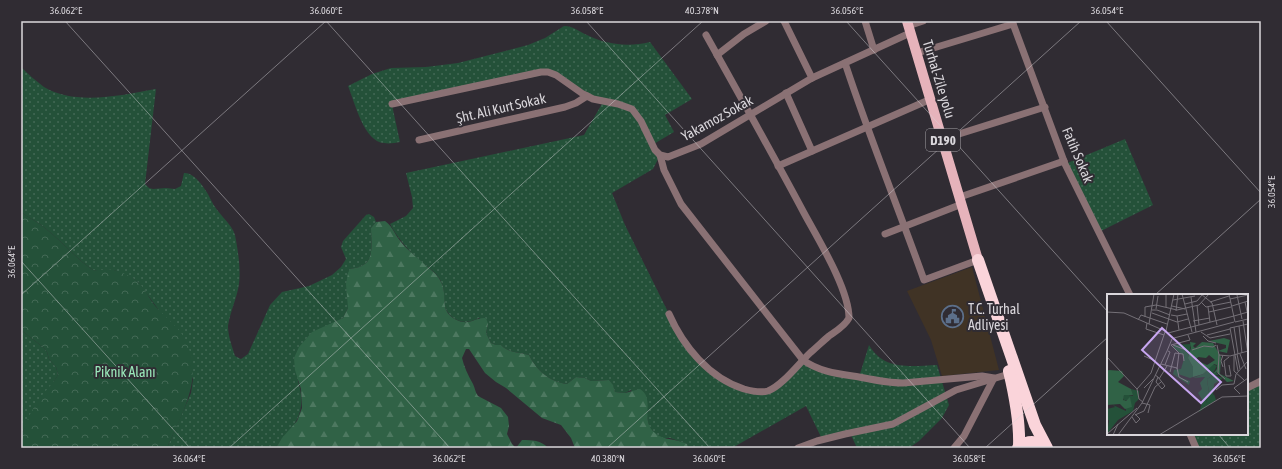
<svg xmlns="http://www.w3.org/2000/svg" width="1282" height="469" viewBox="0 0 1282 469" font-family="'Asap Condensed',sans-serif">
  <defs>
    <pattern id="grass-dots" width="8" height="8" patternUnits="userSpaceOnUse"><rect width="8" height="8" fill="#245139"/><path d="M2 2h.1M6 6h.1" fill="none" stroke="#436955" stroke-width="1.8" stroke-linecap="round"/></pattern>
    <pattern id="forest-firs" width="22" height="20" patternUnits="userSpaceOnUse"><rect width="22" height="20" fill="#306246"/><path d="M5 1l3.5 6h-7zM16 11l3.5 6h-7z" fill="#4d7860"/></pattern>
    <pattern id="park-crowns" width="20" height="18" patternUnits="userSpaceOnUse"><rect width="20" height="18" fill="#245139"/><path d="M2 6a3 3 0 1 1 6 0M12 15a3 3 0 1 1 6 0" fill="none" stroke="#436955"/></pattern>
  </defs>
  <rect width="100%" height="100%" fill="#302c33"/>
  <polygon fill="#403325" points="972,267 999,370 942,376 931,340 907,291"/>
  <g fill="url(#grass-dots)">
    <path d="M564,26C574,26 579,32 587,35C607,45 629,47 650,42L692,99L665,115L674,132L652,145L660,155L653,169L612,193L625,225L669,314L693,353L734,386L768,391L803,360L808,364L859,377L869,345C884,371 911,366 937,365L949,405L942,418L919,441L909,448H857L850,433L822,439L806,406L732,448H688L687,444L670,438H662L654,433L649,427L647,416L631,390L625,393L615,392L613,386L609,380L591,381L585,378L576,377L567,384C550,382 536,370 529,355C519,352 508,353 501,345H496L491,343L486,333L488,324L479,318C470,323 460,324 451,316C440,305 447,296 442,284C439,274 429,268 421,262C409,251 398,239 390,224L406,216L413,208L412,197L406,173L584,135L603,102L553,73L392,105L400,142C395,143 389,144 384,143C364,142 355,103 348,86L372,74L391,68L426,67L458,63L528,45L545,38Z"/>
    <path d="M21,67C28,74 36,81 44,87C75,106 123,95 156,89L145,184L149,188L153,189L166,188L175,189L181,186L184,173C195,172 207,191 211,200C216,212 232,224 235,235C238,250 241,270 239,284C237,298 230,312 228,326C228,336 232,346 235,356L241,359L248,354L270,305L282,292L309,286L332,275L341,267L346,259L341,247L343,241L366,215L369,214L374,217L376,222L371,228C371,238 374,256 366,263C362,267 355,268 350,269L348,301V308L343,318L331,324L298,381C303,396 303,413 293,426C287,434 281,439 276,448H167L191,393L193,379L158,309L139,283L134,279L114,270L98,271L93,270C75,258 62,241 45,228C38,222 29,218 21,212Z"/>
    <polygon points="1125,139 1153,205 1099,232 1065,164"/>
    <polygon points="21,330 44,348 47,352 49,359 56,367 58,375 24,429 21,443"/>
    <polygon points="1261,381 1261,448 1196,448 1190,434 1247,434 1247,388"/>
  </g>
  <path fill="url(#forest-firs)" d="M385,221C391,225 394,232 398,238C404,247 414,255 422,262C429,269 437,273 441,282C449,297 437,312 459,321C470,325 476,317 486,318L488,324L486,333L491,343L496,345H501C508,353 519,352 529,355C536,370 550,382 567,384L576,377L585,378L591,381L609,380L613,385L615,392L625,393L640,389C656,399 639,420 655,433C664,441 676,438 687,444L688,448H575L571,438L561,425L542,418L506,388L496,382L485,373L469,349H466L462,358C464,367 468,375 473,384C475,388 475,392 478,396L501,408L508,417L509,426L507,434L512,444L516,448L522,440C532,440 541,440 548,448H276L282,438L297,421L302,408L301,389L295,370L294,358L299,347L312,332L343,318L348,308L346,284L348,273L350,269C355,268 362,267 366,263C374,256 371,238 371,228L376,222Z"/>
  <path fill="url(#park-crowns)" d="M21,212C29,218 38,222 45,228C62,241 75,258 93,270C100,271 107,268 114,270C122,272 135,278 140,284C147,292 151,302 158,309C166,318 177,326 183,336C206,375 183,411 167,448H21C21,428 31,410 43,394C48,388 54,382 58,375L56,367L49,359L47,352L44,348L21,330Z"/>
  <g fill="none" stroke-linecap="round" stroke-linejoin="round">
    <g stroke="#8a7174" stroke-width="7">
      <polyline points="784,21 812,78"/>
      <polyline points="865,21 874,50"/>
      <polyline points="1012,21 1065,164 1130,295"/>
      <polyline points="908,26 923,21"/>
      <polyline points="917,53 1013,24"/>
      <polyline points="717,55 744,34 766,21"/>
      <path d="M845,63C869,136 898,207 924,280L978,260"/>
      <polyline points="786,93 812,151"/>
      <polyline points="392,104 541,72 548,72 556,75 583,94 593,99 618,104 632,109 641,121 655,150 660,155 668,157 701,144 812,78 910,33"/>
      <polyline points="943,139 1045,107"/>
      <polyline points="419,140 565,107 576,103 587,96"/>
      <path d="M660,155L664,170L681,204L803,360C819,372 840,374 859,377C874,380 888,383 903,383L982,376L994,378L964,436L954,448"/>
      <polyline points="778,166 931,99"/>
      <polyline points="960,197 1064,161"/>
      <polyline points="885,234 962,204"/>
      <path d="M669,314C683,346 709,378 744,389C751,391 761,393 768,391C783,385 799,363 811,352C817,347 823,341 829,336C836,331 845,326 849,318C849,289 818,239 804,213C772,153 739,94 706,35"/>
      <polyline points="1247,388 1261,381"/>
      <polyline points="1190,434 1196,448"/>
      <polyline points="798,448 817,441 845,434 893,424 956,390 1009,374"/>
    </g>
    <polyline stroke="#e6b3bb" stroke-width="10" points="907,21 978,260"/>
    <g stroke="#fad4da" stroke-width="12">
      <polyline points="978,260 1035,425 1047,448"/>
      <path d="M1009,371C1015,396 1020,421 1019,446"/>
      <path d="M1018,448C1027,440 1037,440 1046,448"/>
    </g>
  </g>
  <path fill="none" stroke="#dad7dc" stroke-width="1" stroke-opacity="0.45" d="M65,21L450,448M326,21L710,448M586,21L970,448M846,21L1108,312M1106,21L1261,193M21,261L190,448M21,295L326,21M1155,295L1261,199M1218,434L1230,448M229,448L703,21M607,448L1081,21M985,448L1108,337"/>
  <defs>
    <symbol id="civic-ring" viewBox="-11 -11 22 22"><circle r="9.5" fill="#302c33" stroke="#5c6f8a" stroke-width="1.5"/><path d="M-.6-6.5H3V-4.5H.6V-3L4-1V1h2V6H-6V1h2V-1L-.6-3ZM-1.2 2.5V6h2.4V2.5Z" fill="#5c6f8a"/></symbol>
  </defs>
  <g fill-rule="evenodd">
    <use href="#civic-ring" x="940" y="304" width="25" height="25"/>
  </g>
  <g text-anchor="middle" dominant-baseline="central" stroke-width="4" stroke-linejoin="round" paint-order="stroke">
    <rect fill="#302c33" stroke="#a7a4a9" stroke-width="1" x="926" y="129" width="34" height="22" rx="3"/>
    <g font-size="13" font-weight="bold" fill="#dad7dc">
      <text x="943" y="140">D190</text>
    </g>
    <g font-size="14" fill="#dad7dc" stroke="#302c33">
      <text transform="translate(939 79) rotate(73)">Turhal-Zile yolu</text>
      <text transform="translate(501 108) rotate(-13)">Şht. Ali Kurt Sokak</text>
      <text transform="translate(717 118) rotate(-29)">Yakamoz Sokak</text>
      <text transform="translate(1078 155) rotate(67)">Fatih Sokak</text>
    </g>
    <g font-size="14" fill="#dad7dc" stroke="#302c33" text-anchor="start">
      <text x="968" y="309">T.C. Turhal<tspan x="968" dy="16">Adliyesi</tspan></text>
    </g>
    <g font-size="14" fill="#9ae8ba" stroke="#302c33">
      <text x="125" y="372">Piknik Alanı</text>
    </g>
  </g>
  <g transform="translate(1107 294)">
    <rect width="141" height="141" fill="#302c33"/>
    <path d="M84,50L81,64L86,73V83L83,84L71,80L72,83L83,87L82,91L66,80L67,76L74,75L77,65V62L66,53L68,51ZM106,70L110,72L106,79L109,78L112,81H107L100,85L102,99L99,109L107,100L109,106L92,118L96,107L91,99L95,95L93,89L98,83L86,84L96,80ZM24,95L32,97V105L28,109L26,117L11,126L0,140L2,126L0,127V115L8,113L6,111L19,117V114L24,113L23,105L17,107L16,104L17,100L26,102Z" fill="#245139"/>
    <path d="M117,44L123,46L120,59L111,57L119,54V51L102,47ZM83,48L89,49L86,52L88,54L95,48L106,49L114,63L113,80L127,87L120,88L110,78L106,80L110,75V71L107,70L96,80L86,83V73L81,64L84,54ZM102,61L108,66L100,71L89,66L91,63L99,64ZM2,76L15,77L17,82L11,88L24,95L26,101H17L16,106L19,107L23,103L25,113L18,115L13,110L0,111V77Z" fill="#306246" fill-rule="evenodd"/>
    <path d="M107,81L116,84L107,90L106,101L103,108L99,109L102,99L100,85Z" fill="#245139"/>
    <path fill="none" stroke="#747077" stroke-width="1" d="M75,0L85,38M94,0L105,9L110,31M122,0L128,28M130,1L135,25M84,3L89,38M123,5L141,1M66,6L88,2M94,8L99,13L124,8M103,8L122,2M138,8L141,22M78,10L90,7L95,1M90,11L92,31M65,12L78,15M125,12L141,7M59,13V0M101,13L103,28M49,15L51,2M45,16H50L63,21M69,17L71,0M0,18L17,19L58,37M102,18L124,13M45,19L70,28L81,25M64,21L70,22L80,20M70,22L72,36M127,22L141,18M38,23V13L49,11L70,16L92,11L102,0M31,26L34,21L60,30M86,27L103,24M136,27L141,60M128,28L141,25M40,29L39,35L57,41M42,30L47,0M132,32L135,59M127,33L131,60M59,37L67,0M94,38L103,44L123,40M61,39L127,22M100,41L123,35M96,42L101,47L109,49M67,44L127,28M64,51L72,59L70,75M64,51L83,46L81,41M66,51L79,56M110,51L112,61L123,62L141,57M85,56L97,52L106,53L109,51M60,57L65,45M130,60L133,75M133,60L139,75M112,61L111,79L118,85M127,61V77L137,86M37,62L48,67M0,63L30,95L32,105L36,108M54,70L70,74L72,83L81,88M58,71L63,58L61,57M116,73L114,67L116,61M131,77L123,34L141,30M63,78L68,59L76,60L77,67M48,81L51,83L58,92L55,95L49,88L51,83M119,82L117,67L122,63M119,82H124L122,71M52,85L60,72M37,94L46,85M30,95L44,79L58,38M109,96L115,91L127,90L129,80L141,67M133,100L127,94L141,84M35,109L43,111L41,119M28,121L37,117L48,93L54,88M25,123L29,129L33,125L28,120M0,140L30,114M6,141L11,130M11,141L35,109L60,57M52,141L115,103L141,102"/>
    <path fill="#c7a6f0" fill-opacity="0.15" stroke="#c7a6f0" stroke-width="2" d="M55,34L114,88L94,109L35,56Z"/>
    <rect width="141" height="141" fill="none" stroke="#dad7dc" stroke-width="2"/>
  </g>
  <rect width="1282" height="469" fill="none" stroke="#302c33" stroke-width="44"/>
  <rect x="22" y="22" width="1238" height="425" fill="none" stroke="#dad7dc" stroke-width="1.5"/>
  <g font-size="10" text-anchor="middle" fill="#dad7dc">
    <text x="66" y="14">36.062°E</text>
    <text x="326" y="14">36.060°E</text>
    <text x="587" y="14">36.058°E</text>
    <text x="702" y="14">40.378°N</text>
    <text x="847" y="14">36.056°E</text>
    <text x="1107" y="14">36.054°E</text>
    <text transform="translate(1271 192) rotate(-90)" y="4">36.054°E</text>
    <text transform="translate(11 262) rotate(-90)" y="4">36.064°E</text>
    <text x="189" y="462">36.064°E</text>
    <text x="449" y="462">36.062°E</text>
    <text x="608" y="462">40.380°N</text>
    <text x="709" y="462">36.060°E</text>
    <text x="969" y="462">36.058°E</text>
    <text x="1229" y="462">36.056°E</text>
  </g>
</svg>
